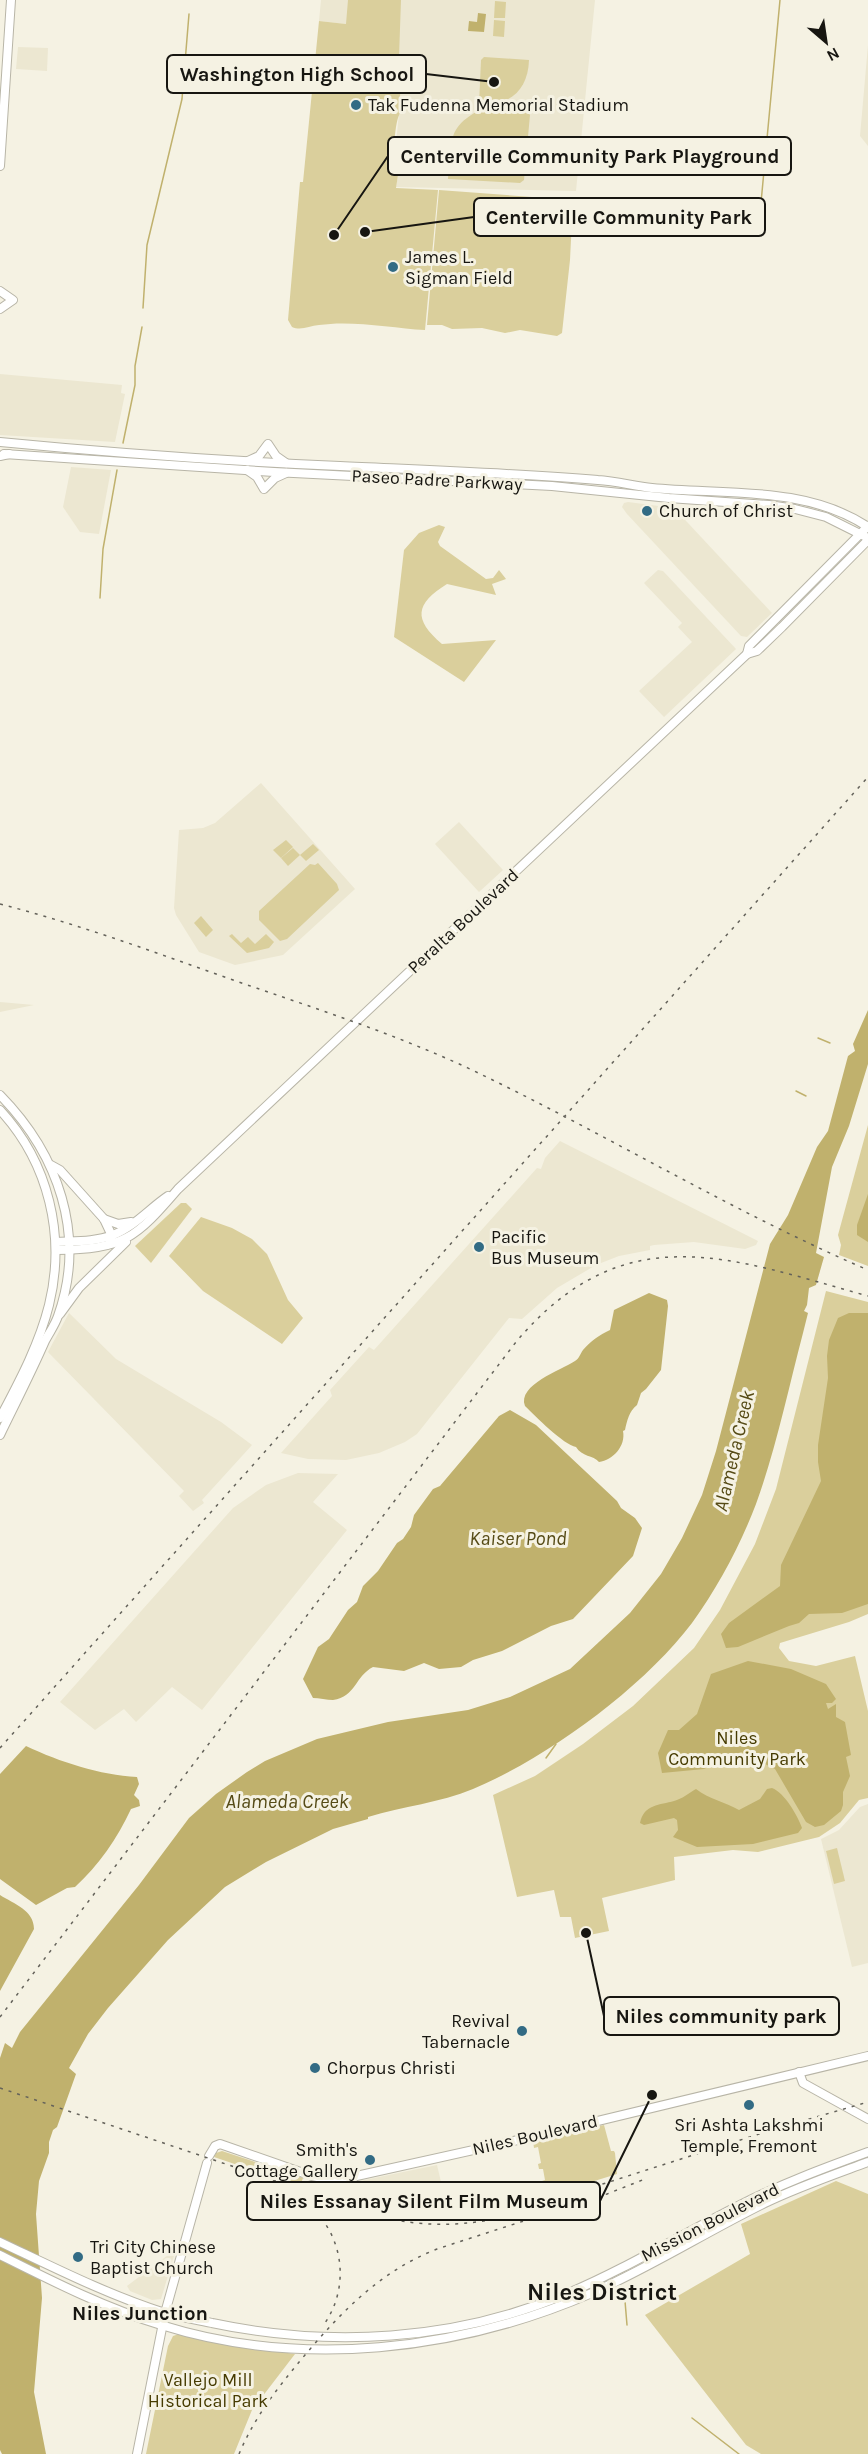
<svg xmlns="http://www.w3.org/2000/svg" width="868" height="2454" viewBox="0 0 868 2454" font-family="Karla,sans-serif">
  <rect width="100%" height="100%" fill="#f5f2e3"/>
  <g fill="#ece7d1">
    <polygon points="321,0 595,0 576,191 396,187 398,175 389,161 396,143 400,103 401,61 399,57 399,30 319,21"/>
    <polygon points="868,45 868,146 860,136"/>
    <polygon points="18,47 48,48 47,71 16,69"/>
    <polygon points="0,374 122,385 121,393 125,394 115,442 0,435"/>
    <polygon points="71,467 111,470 99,534 80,532 63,507"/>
    <polygon points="628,502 674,508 772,613 747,637 741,636 627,514 622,507 624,503"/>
    <polygon points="658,570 663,571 736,649 664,717 639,691 692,642 678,627 682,623 644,583"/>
    <polygon points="261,783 355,889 283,955 235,965 199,952 176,915 174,908 179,830 203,828 215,823"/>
    <polygon points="459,822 503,870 479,892 435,844"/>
    <polygon points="0,1002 34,1005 0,1012"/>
    <polygon points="560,1141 758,1241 756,1245 745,1249 694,1242 654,1245 650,1246 650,1250 619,1256 596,1265 557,1288 522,1319 509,1318 417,1434 405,1442 379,1453 346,1460 308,1459 281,1453 332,1396 330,1390 369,1347 374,1350 537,1168 541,1169 545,1158"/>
    <polygon points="69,1313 116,1359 221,1422 252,1445 202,1500 204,1503 193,1511 179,1496 184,1491 48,1352"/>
    <polygon points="298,1473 338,1474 313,1502 347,1530 202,1710 172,1687 136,1722 124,1709 95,1730 60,1702 233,1508 266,1485"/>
    <polygon points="868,1804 868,1963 852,1967 821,1839 839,1830 860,1807"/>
    <polygon points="437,2165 441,2182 403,2191 386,2193 350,2183"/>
    <polygon points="176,2249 161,2299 152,2300 130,2291 127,2286"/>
  </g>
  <g fill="#dacf9c">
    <path d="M348,0H401L399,57L401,61L400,103L402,110C393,121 397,146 389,161L398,175L396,188L438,190L425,330C393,328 351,320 319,325C309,326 301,331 292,327L288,320L300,182H303L319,21L346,24Z"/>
    <polygon points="495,1 506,2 505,18 494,18"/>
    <polygon points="494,20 505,21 504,37 493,36"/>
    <path d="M484,57L529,60C528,91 509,106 479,105L481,60Z"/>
    <path d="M483,108L525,109L530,115L524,180L520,183L448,179C453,140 445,128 483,108Z"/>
    <polygon points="439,190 573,200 570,260 562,333 557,336 520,330 505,333 482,328 452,329 442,325 427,325"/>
    <path d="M439,525L445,527L438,542L440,546L486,579L493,578L499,570L506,579L492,584L496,595L447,584C415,604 413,619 442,644L496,640L464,682L394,637L404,550L419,533Z"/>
    <polygon points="286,840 293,847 281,858 273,850"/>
    <polygon points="313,844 319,850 306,861 300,855"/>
    <polygon points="293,848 300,855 288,866 281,858"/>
    <polygon points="318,863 337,884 339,890 287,939 280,941 259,920 259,911 310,864 315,865"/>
    <polygon points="201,916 213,930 206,937 194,923"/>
    <polygon points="232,934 241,943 248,937 255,944 266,934 274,942 269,948 247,953 229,936"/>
    <polygon points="868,1125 868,1266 839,1255 841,1245 838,1235"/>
    <polygon points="181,1203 186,1203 192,1209 151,1263 135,1246"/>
    <polygon points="201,1217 232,1228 252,1239 267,1254 288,1300 303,1318 282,1344 203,1291 169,1256"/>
    <polygon points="826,1291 868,1302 868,1614 849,1622 780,1643 779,1648 789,1661 816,1666 855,1656 868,1711 868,1798 859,1800 840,1823 819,1837 758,1852 733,1850 674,1857 675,1880 602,1898 609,1931 575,1938 571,1917 560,1917 554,1890 517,1897 493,1795 535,1776 583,1744 633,1706 694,1648 720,1610 755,1544 776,1489"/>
    <polygon points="837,1848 845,1881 834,1884 826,1851"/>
    <polygon points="604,2125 611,2151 614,2151 615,2153 617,2174 546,2196 542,2181 545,2180 543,2169 539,2169 538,2164 541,2163 538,2147 534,2148 533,2141"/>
    <polygon points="222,2151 303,2178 300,2186 214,2157 216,2153"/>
    <polygon points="836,2181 868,2194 868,2454 761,2454 746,2445 645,2315 750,2254 741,2224"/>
    <polygon points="179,2334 245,2347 295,2354 252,2410 234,2454 146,2454 168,2346 173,2336"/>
  </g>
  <g fill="#c0b16d">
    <polygon points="478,13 486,14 484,32 468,31 469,21 477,22"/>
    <path d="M868,1010V1064L849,1126L832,1167L816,1253L824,1257L816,1285L809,1288L807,1305L804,1311L808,1313L803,1333C788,1390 776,1449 756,1504C740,1546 718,1587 692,1623C643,1688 547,1758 473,1789C440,1803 403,1806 368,1817V1819L333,1829L266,1862L225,1887L168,1940L108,2008L88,2034L69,2068L76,2074L57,2127L53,2130L49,2142V2153L39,2181L36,2214L42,2298L34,2392L46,2454H2L0,2450V2058L5,2043L12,2048L20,2032L139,1885L189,1818L216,1794L247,1772L265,1761L317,1739L388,1722L468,1710L510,1697L570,1669L630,1613L661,1574L682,1538L702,1495L716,1451L770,1244L788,1215L817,1147L828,1131L848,1056L855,1051L853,1044Z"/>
    <polygon points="868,1194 868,1242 857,1235 857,1225"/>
    <path d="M649,1293L667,1300L668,1306L661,1370L646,1389L641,1393L637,1405C629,1411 627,1421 625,1430L623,1431C626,1446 613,1460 599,1462C593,1455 582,1457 576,1447C564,1445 535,1416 525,1406C517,1385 561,1370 575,1361C579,1359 580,1354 583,1350C591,1341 599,1335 610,1330L614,1310Z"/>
    <polygon points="849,1313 868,1313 868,1604 842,1613 809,1614 799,1623 789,1626 738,1647 726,1648 721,1634 729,1623 780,1586 781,1565 821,1481 818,1462 818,1445 828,1378 827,1356 829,1340 838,1318"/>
    <path d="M510,1410L536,1425L617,1501L621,1508L635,1518L642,1528L633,1556L573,1619L551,1626L502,1651L473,1660L461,1667L439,1669L424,1663L404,1671L373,1667C355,1676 356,1697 333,1700C327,1700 319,1698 313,1698L303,1679L318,1647L329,1639L348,1610L357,1602L363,1586L378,1571L397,1543L403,1539L411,1527L414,1515L433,1489L440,1486L499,1416Z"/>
    <polygon points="748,1661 791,1669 826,1684 836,1699 832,1703 826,1703 828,1709 836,1704 836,1717 845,1722 851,1755 846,1757 850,1776 843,1792 843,1805 841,1811 824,1825 815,1827 806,1822 775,1769 741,1752 704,1769 662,1773 658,1753 668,1730 679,1730 697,1714 711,1674"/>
    <path d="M26,1746C60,1762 100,1775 137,1777L139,1784L134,1795L139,1800L140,1806L131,1809C117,1839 99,1865 75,1887L67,1888L36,1905L0,1879V1774Z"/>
    <path d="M772,1788C784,1792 798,1816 802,1828L798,1833L753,1844L697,1847L673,1837L678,1830L677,1820L674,1818L644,1825L640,1823C644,1804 660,1805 674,1801C682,1799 689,1793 696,1789C709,1799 725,1802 739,1810L760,1799L767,1789Z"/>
    <path d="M0,1895C14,1904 34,1910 34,1929L0,1991Z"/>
  </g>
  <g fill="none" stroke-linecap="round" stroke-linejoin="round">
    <g stroke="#c0b16d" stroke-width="1.5">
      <polyline points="759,224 780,0"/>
      <polyline points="143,308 147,245 182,99 189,14"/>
      <polyline points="123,443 135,385 135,366 142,327"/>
      <polyline points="100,598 103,549 117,470"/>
      <polyline points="818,1038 830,1043"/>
      <polyline points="796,1091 806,1096"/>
      <polyline points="546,1758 556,1744"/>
      <polyline points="625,2301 627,2325"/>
      <polyline points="692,2418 739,2454"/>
    </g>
    <defs>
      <g id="secondary">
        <path d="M0,442C113,453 226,461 340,466C426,470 512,473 598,480C616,481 634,486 652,488C723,495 805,485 868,527"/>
        <polyline points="4,454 274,472 552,486 669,498 769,505 795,509 826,517 868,538"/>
        <polyline points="248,461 259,456 268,444 276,456 286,463"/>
        <polyline points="247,470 257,477 264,489 275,478 286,473"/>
        <polyline points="799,2072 803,2083 868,2119"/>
        <polyline points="209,2156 215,2146 220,2144 312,2176 328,2179 352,2177 527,2138 868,2056"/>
        <polyline points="165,2313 207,2163"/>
      </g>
      <g id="primary">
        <polyline points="0,166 11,0"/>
        <polyline points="0,291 13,300 0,309"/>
        <polyline points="0,456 9,454"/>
        <polyline points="747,654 749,646 868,526"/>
        <path d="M0,1095C58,1154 87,1235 58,1316C55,1325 49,1333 45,1341C31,1373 15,1404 0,1435"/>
        <path d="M0,1110C49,1163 66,1236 49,1305C39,1345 19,1382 0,1418"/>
        <polyline points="51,1165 60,1170 104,1219 112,1236 110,1241"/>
        <polyline points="104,1219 118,1224 131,1222"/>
        <path d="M56,1242C75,1241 95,1242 113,1235C134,1227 150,1208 168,1196"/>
        <path d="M56,1250C124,1249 135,1239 178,1189L747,654L757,651L782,627L868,540"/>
        <polyline points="60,1314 79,1288 126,1242"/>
        <path d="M0,2242C53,2267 106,2294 162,2312C178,2317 195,2319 212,2323C330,2348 454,2341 566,2294C626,2269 682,2234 740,2205C781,2184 824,2168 868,2152"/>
        <path d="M0,2255C52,2281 105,2308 161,2325C302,2369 458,2351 592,2293C651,2267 706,2232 765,2203C798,2187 833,2175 868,2162"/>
        <polyline points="137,2454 165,2313"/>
      </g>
    </defs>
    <use href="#secondary" stroke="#b8b5a7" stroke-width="10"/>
    <use href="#primary" stroke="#b8b5a7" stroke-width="10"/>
    <use href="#secondary" stroke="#fff" stroke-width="8"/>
    <use href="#primary" stroke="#fff" stroke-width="8"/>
    <g stroke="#64625a" stroke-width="1.5" stroke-dasharray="3 6" stroke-linecap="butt">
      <path d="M0,904C78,924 154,952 230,979C311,1007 393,1033 470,1069C604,1133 731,1211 868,1270"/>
      <polyline points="0,1748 868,777"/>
      <path d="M0,2017L516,1342C624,1214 730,1258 868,1296"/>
      <path d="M0,2088L386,2218C422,2226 454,2226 490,2220L778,2128L868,2102"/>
      <path d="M285,2192C338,2212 356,2277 325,2323"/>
      <path d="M239,2454C255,2416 279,2386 305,2355C343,2310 381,2271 437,2249L607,2194L645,2179"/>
    </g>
  </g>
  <g fill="#326b84" stroke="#f5f2e3" stroke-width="2">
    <circle cx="356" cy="105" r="6"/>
    <circle cx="393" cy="267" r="6"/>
    <circle cx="647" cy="511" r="6"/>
    <circle cx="479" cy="1247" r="6"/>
    <circle cx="522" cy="2031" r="6"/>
    <circle cx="315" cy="2068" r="6"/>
    <circle cx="749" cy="2105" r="6"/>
    <circle cx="370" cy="2160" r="6"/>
    <circle cx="78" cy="2257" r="6"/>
  </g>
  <g text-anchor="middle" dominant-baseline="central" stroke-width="6" stroke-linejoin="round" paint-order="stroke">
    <g font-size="18" fill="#171611" stroke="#f5f2e3" text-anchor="start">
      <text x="368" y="105">Tak Fudenna Memorial Stadium</text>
      <text x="405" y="257">James L.<tspan x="405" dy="21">Sigman Field</tspan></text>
      <text x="659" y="511">Church of Christ</text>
      <text x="491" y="1237">Pacific<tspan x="491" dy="21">Bus Museum</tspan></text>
      <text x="510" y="2021" text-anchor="end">Revival<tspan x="510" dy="21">Tabernacle</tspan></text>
      <text x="327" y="2068">Chorpus Christi</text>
      <text x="749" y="2125" text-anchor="middle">Sri Ashta Lakshmi<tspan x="749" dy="21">Temple, Fremont</tspan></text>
      <text x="358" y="2150" text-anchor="end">Smith's<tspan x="358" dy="21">Cottage Gallery</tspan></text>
      <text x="90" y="2247">Tri City Chinese<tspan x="90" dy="21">Baptist Church</tspan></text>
    </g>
    <g font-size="18" fill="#171611" stroke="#f5f2e3">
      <text transform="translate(437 480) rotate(3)">Paseo Padre Parkway</text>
      <text transform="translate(463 921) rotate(-43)">Peralta Boulevard</text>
      <text transform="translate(535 2135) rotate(-13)">Niles Boulevard</text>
      <text transform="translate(710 2222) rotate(-27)">Mission Boulevard</text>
    </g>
    <g font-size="18" fill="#463b01" stroke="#f5f2e3">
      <text x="737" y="1738">Niles<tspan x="737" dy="21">Community Park</tspan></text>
      <text x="208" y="2380">Vallejo Mill<tspan x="208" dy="21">Historical Park</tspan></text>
    </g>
    <g font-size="20" font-style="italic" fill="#564b16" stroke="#f5f2e3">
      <text transform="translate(734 1451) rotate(-77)">Alameda Creek</text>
      <text x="518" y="1538">Kaiser Pond</text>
      <text x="287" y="1801">Alameda Creek</text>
    </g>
    <g font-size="20" font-weight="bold" fill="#171611" stroke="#f5f2e3">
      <text x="140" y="2313">Niles Junction</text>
    </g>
    <g font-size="24" font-weight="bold" fill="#171611" stroke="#f5f2e3">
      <text x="602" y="2292">Niles District</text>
    </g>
  </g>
  <path fill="none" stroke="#171611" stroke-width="2" d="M494 82L426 74M334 235L388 156M365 232L474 217M586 1933L604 2016M652 2095L600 2201"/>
  <g fill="#171611" stroke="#f5f2e3" stroke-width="2">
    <circle cx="494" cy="82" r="6"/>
    <circle cx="334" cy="235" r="6"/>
    <circle cx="365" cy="232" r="6"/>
    <circle cx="586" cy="1933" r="6"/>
    <circle cx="652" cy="2095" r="6"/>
  </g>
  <g fill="#f5f2e3" stroke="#171611" stroke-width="2">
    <rect x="167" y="55" width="259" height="38" rx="6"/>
    <rect x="388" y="137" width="403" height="38" rx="6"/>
    <rect x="474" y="198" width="291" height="38" rx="6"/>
    <rect x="604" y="1997" width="235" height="38" rx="6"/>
    <rect x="247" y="2182" width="353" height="38" rx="6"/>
  </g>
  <g font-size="20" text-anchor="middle" font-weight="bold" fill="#171611">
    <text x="297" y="81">Washington High School</text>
    <text x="590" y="163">Centerville Community Park Playground</text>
    <text x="619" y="224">Centerville Community Park</text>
    <text x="721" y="2023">Niles community park</text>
    <text x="424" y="2208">Niles Essanay Silent Film Museum</text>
  </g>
  <g transform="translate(826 42) rotate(151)" stroke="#f5f2e3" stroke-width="4.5" paint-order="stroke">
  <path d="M0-4.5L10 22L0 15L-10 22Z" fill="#171611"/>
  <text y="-9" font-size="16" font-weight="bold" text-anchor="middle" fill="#171611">N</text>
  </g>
</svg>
